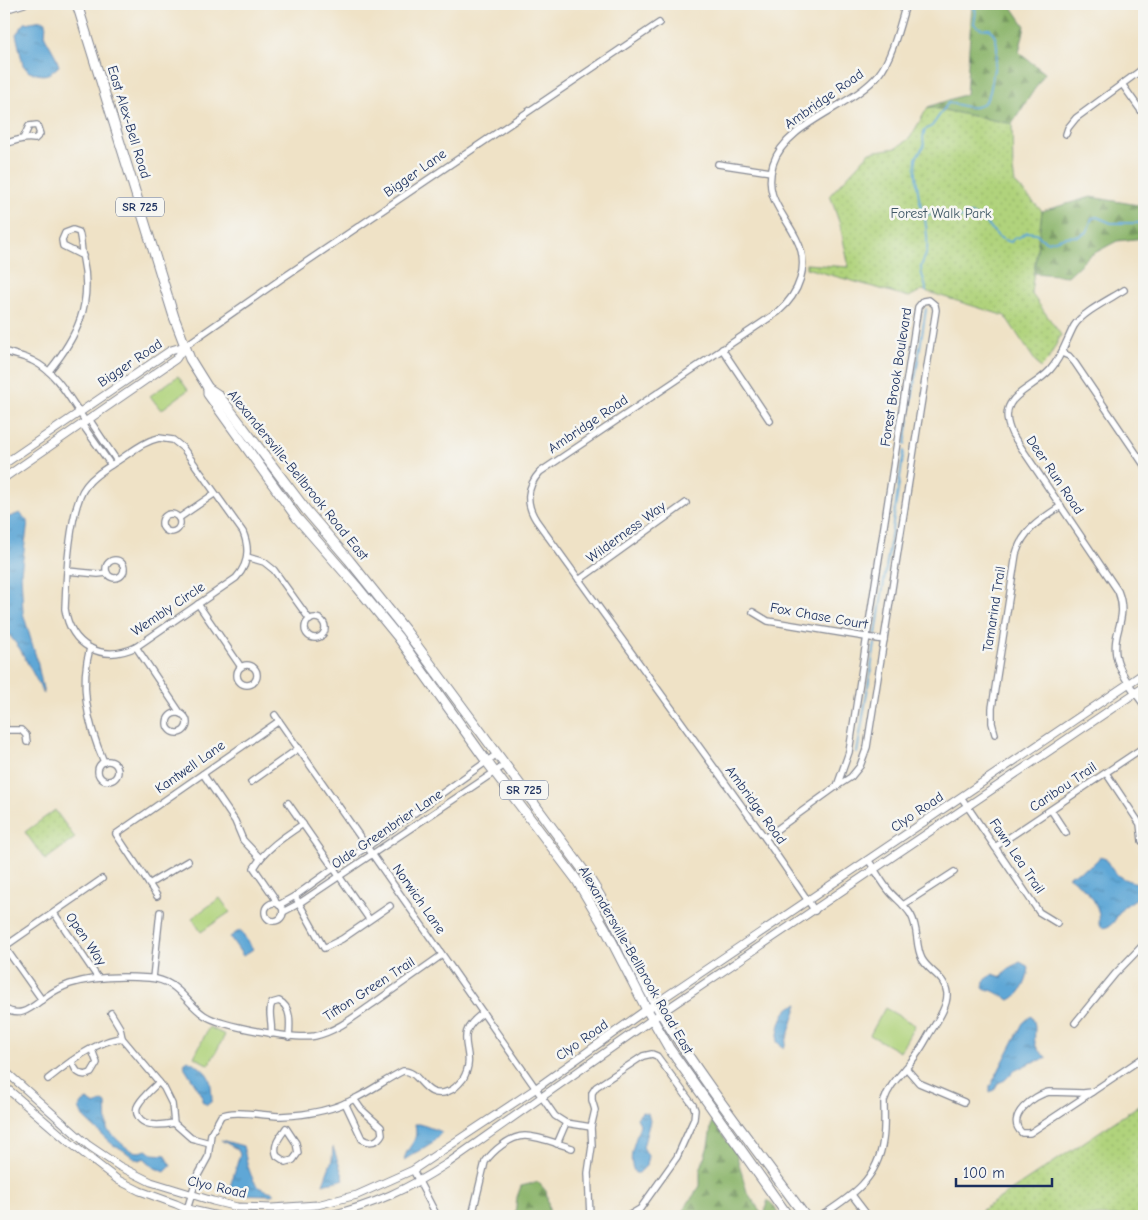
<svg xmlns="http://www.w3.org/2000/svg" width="1148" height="1220" viewBox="0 0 1148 1220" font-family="'Comic Neue',sans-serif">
  <defs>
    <pattern id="forest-firs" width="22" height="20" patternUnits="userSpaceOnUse" patternTransform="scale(1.25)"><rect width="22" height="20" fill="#8cb56c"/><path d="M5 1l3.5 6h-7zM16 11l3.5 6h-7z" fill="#72945c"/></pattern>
    <pattern id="park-dots" width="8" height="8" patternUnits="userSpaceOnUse" patternTransform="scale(1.25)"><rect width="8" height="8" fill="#b0d37c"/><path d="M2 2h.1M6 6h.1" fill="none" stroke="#97b56e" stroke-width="1.8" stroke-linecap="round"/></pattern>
    <pattern id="water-ripples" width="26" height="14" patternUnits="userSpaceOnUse" patternTransform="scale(1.25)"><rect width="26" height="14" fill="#5ea7d6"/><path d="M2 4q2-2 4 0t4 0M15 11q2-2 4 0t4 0" fill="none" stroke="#4d88b1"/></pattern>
  </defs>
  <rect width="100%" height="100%" fill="#f6f6f2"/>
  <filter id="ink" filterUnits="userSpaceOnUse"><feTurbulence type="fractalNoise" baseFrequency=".02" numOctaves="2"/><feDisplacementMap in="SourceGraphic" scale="10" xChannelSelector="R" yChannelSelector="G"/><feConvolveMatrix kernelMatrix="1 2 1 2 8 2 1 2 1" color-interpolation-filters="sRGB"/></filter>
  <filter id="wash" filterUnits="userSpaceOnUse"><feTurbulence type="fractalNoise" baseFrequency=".0096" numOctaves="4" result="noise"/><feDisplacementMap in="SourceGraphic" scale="20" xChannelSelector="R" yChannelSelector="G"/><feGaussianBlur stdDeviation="1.12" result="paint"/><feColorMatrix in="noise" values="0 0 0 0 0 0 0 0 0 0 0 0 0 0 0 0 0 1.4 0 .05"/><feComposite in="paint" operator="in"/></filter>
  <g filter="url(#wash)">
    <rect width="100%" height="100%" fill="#efe2c6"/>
    <g fill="#b0d37c" stroke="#66816d">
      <polygon points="178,376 188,390 161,410 150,396"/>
      <polygon points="220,898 230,912 201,932 192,918"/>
      <polygon points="885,1008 915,1025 900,1052 870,1035"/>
      <polygon points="209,1027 225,1035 209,1065 194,1057"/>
    </g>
    <g fill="url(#forest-firs)" stroke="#547265">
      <polygon points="972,4 1010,4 1025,26 1019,53 1045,73 1012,124 928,107 966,94"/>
      <polygon points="1091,197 1144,206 1144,238 1117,241 1089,256 1068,276 1034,273 1042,211"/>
      <polygon points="712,1121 736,1153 747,1192 763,1215 768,1200 775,1207 779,1216 679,1216 700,1186 700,1171 708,1146"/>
      <polygon points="538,1182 546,1191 550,1216 515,1216 517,1197 521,1186"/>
    </g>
    <g fill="url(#park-dots)" stroke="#66816d">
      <polygon points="928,107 1012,124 1013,170 1015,183 1042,211 1031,293 1061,335 1048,360 1040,368 1005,316 922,290 909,297 806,268 806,264 849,267 840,225 830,195 870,152 896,148 910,138"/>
      <polygon points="55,810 75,838 45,860 25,832"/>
      <polygon points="1144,1102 1144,1216 973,1216"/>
    </g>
    <g fill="url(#water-ripples)" stroke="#3c6b9a">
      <path d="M42,20L46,22L45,37L55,55L59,66C47,77 44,76 29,72L23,65L16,34L25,23Z"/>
      <polygon points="20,513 28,522 21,572 23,613 37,660 44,694 20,649 4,628 4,519"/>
      <path d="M1100,857L1106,859C1115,878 1125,881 1144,884V893C1138,898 1130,902 1124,907C1115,915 1116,927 1102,928L1099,925C1102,903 1085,888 1068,876L1091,866Z"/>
      <polygon points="240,930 253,949 243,956 230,937"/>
      <path d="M1020,962L1029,967C1028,979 1022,995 1010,1000L993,991L983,988L984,981L993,974L1002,977L1008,969Z"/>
      <path d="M798,1004L784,1048L777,1042C779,1027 781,1008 798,1004Z"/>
      <path d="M1031,1016C1042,1030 1024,1044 1048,1058L1030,1063L1014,1071L1005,1080L998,1083L994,1090L990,1092V1087L1023,1023Z"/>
      <path d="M188,1060C211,1073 211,1077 212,1101L207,1105L202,1101V1095L185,1068L184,1063Z"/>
      <path d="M87,1100L95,1105L103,1101L106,1103L107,1130C118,1138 130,1158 146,1150L153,1154L166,1155L171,1166L165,1172L155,1168L144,1158L139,1160C129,1156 123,1148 113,1145L83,1117L79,1108L83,1102Z"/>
      <path d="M642,1112L648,1113L650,1121L643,1147L648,1156L646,1166L639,1173H635C626,1156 636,1142 640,1124L637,1118Z"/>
      <path d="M415,1124H420L442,1132L433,1142L404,1160C408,1143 419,1144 415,1124Z"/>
      <path d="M221,1140L243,1146C246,1157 250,1183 261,1188C264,1190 269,1191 273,1192V1195L233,1194L230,1187L240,1154L237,1149Z"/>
      <path d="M333,1147L344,1179C338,1182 330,1181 323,1184L332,1160Z"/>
    </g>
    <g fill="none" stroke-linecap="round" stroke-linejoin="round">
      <g stroke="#5ea7d6" stroke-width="2">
        <path d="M969,4C979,9 975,15 974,24C978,29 984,29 990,29C1002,43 996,59 993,74C991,87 991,103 976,107C968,109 956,103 948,103L932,126L925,130L923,137L924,146C922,150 919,153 917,156C913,164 919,208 925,215H953L961,218L971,214C976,217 982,219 986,223C994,231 998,240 1011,242L1015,237L1018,238L1027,232L1036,233L1042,239L1048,242L1065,237L1079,236L1087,232L1092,218L1097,217L1111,223H1144"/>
        <path d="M925,215C925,227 930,242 926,254C925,259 921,263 921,268C921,277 926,281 926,291"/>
        <polyline points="905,444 926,309"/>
        <polyline points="876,634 904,451"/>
        <polyline points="857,753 875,644"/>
      </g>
    </g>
  </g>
  <g filter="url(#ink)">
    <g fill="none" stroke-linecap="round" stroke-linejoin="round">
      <defs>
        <g id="minor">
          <polyline points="4,10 24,4"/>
          <polyline points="1122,84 1144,115"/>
          <polyline points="1066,134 1068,128 1076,118 1144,68"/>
          <path d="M4,144C15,141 24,137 35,139L40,134L37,125L29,126L23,139"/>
          <polyline points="718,164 771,172"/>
          <path d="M1124,290C1110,299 1083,312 1074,326C1066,341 1062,357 1050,370C1030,392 994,396 1012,434L1118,591C1129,619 1112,631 1116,655C1119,673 1134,691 1144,705"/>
          <polyline points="185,346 281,279 659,23"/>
          <polyline points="722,349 770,421"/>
          <path d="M4,351C13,355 24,356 33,361C58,373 70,400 86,422"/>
          <polyline points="1062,353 1069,356 1075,363 1144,465"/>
          <path d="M49,371C77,337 93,304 83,259C81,249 82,242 79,232L73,230L65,233L62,240L63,246L83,256"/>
          <polyline points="89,419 117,461"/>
          <polyline points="82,424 111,465"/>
          <path d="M159,438L173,440L183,448L243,532C250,549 249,564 236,578L136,647C102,663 71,646 65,609C66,580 69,507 86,486C95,474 110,466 122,458C134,450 145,441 159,438Z"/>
          <circle cx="171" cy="523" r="9"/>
          <polyline points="179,518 214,494"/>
          <polyline points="247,557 264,562 274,570 310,620"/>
          <circle cx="115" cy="569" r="9"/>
          <polyline points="67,571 98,574 107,573"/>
          <polyline points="579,580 686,503"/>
          <polyline points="198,604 241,667"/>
          <polyline points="753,612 768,621 884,640"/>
          <circle cx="315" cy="628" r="10"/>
          <polyline points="136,647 181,714"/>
          <path d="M90,648C79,687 88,726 104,762"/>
          <circle cx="247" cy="675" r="10"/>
          <circle cx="177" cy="723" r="10"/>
          <polyline points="275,715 555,1116 566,1123 591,1127"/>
          <polyline points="4,717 5,730"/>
          <polyline points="4,730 21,730 26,735 27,742"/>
          <path d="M995,734L992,723V708L1016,554C1023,530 1041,519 1061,506"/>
          <circle cx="108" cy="771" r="10"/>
          <polyline points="1106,773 1140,824 1142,841"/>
          <polyline points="203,774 235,821 243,840 260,858"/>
          <polyline points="251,782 299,748"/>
          <polyline points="961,797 1039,912 1057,923"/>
          <polyline points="288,803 369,919"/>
          <polyline points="1051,810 1066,833"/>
          <polyline points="765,838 837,786 851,777 860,766 867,747 936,310 935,305 929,300 923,301 918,307 849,752 837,786"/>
          <polyline points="995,847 1144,747"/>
          <polyline points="149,884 188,861"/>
          <polyline points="157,896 116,834 279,721"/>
          <polyline points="295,896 324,948 342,939 390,906"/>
          <path d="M276,903L274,897L254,868C265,849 285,836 303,824"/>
          <circle cx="274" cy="912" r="9"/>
          <polyline points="279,905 295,896 334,868 367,847 497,754"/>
          <polyline points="903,905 954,872"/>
          <path d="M815,911L765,838L536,520C525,503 527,486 540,472L778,312C799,294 810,266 797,240C784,212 763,198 773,164C786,122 853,107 879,74C892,58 900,24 906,4"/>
          <polyline points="283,912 298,904 505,765"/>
          <polyline points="54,913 98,978"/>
          <polyline points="4,946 42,1000"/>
          <polyline points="4,947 102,879"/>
          <polyline points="153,978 160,912"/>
          <path d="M4,1008C21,1020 33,1006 47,996C54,991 62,987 70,984C95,976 124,976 149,978C178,980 184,1001 204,1015C220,1026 295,1040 315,1036C337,1031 355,1016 374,1003C397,987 419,971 442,955"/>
          <polyline points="111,1013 120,1028 122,1038"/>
          <polyline points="1075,1023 1115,974 1144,944"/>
          <path d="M271,1034C273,1023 267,1012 272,1003L279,1001C292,1007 290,1025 289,1037"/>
          <path d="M72,1061C75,1071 80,1078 91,1073L97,1063L92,1050"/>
          <polyline points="906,1068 919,1083 964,1102"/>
          <path d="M48,1079C67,1064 97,1040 122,1038L164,1088L172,1104L174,1123L191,1138L210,1143"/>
          <path d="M159,1082C152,1089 143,1096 138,1105C136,1108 136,1113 138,1116C144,1128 164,1125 174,1123"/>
          <path d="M1049,1092L1083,1093L1092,1092L1030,1133H1022C1004,1117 1034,1095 1049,1092Z"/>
          <polyline points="1092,1092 1144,1057"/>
          <path d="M345,1103L362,1139C370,1144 378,1142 382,1134L381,1127L361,1109L354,1099"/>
          <path d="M286,1128L296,1143L298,1153L293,1160L286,1162L277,1156C272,1145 280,1137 286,1128Z"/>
          <polyline points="557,1144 566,1123"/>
          <polyline points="413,1170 437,1216"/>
          <polyline points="852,1195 868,1216"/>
          <path d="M185,1216L197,1177L208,1157L211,1134L221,1116C231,1109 267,1116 281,1116C306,1115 334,1110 356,1098C372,1090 387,1079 403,1071C421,1070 424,1102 449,1091C455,1089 459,1084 463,1079C480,1050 448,1038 483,1013"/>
          <path d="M472,1216L485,1162C493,1151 510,1136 525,1136C538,1136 558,1144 572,1148"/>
          <polyline points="590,1216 588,1173 592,1146 591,1127 595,1110 592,1100 592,1093 596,1087 643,1056 652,1054 657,1056 693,1105 695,1110 694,1119 677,1157 640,1209 628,1216"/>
          <path d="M821,1216C852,1196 878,1179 883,1140C885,1127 884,1114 884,1101C889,1085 900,1076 910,1063C917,1055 922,1047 927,1038C934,1025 948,1008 947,993C945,976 929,972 922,959C915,946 919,929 911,915C906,906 897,900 890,892C882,883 876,871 869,861"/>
        </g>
        <g id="tertiary">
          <polyline points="4,464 171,350 185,346"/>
          <polyline points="4,478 176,359 185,346"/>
          <polyline points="4,1070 88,1145 119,1166 151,1182 213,1201 237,1207 272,1208 317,1205 357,1195 413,1170 440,1152 535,1089 643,1012 1144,673"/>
          <polyline points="4,1086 69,1142 118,1180 140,1191 176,1204 187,1209 218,1216"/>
          <path d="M327,1216C374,1205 408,1189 448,1163L661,1013L1144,687"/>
        </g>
        <g id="primary">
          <path d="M77,4L174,317L190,359L208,388L217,394L227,406L306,510L349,560L406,631L584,871C616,916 633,968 662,1015C705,1085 757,1150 805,1216"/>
          <polyline points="208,388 208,394 297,518 358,588 398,637 487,762 576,879 605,928 645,1006 669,1048 788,1216"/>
        </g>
      </defs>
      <use href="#minor" stroke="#858892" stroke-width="8"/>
      <use href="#tertiary" stroke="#858892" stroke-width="9"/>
      <use href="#primary" stroke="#858892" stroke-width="11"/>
      <use href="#minor" stroke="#fff" stroke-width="5.5"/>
      <use href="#tertiary" stroke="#fff" stroke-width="7"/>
      <use href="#primary" stroke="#fff" stroke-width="9"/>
    </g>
  </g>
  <g text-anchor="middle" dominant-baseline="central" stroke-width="5" stroke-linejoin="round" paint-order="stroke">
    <g fill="#f6f6f2" stroke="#5d6b8a" stroke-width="1">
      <rect x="116" y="197.5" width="48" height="19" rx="4"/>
      <rect x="500" y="780.5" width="48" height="19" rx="4"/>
    </g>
    <g font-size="12" font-weight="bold" fill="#1b2f5e">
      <text x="140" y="207">SR 725</text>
      <text x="524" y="790">SR 725</text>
    </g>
    <g font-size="14" fill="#1b2f5e" stroke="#f6f6f2">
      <text transform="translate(824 99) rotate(-35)">Ambridge Road</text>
      <text transform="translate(129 122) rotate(73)">East Alex-Bell Road</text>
      <text transform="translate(415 173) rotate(-35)">Bigger Lane</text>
      <text transform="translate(130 363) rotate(-34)">Bigger Road</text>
      <text transform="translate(896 377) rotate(-81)">Forest Brook Boulevard</text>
      <text transform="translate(588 424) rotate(-34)">Ambridge Road</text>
      <text transform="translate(298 475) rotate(51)">Alexandersville-Bellbrook Road East</text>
      <text transform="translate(1055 475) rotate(56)">Deer Run Road</text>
      <text transform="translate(626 532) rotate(-36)">Wilderness Way</text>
      <text transform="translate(168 609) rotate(-34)">Wembly Circle</text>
      <text transform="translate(994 609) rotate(-81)">Tamarind Trail</text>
      <text transform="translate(819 616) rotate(10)">Fox Chase Court</text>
      <text transform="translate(190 767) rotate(-35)">Kantwell Lane</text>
      <text transform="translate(1063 787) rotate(-34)">Caribou Trail</text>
      <text transform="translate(756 805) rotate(54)">Ambridge Road</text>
      <text transform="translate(917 812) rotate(-34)">Clyo Road</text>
      <text transform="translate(387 829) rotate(-34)">Olde Greenbrier Lane</text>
      <text transform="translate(1017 856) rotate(56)">Fawn Lea Trail</text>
      <text transform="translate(419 899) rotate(55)">Norwich Lane</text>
      <text transform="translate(86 939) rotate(56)">Open Way</text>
      <text transform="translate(636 960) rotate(60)">Alexandersville-Bellbrook Road East</text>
      <text transform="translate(369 989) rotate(-33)">Tifton Green Trail</text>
      <text transform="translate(582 1040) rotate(-35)">Clyo Road</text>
      <text transform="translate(217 1187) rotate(13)">Clyo Road</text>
    </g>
    <g font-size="14" fill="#405866" stroke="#f6f6f2">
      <text x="941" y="213">Forest Walk Park</text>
    </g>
  </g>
  <rect width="1148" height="1220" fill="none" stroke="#f6f6f2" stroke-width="20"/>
  <path d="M956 1178v8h96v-8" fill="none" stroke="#1b2f5e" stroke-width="2.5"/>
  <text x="963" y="1178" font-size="15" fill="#1b2f5e" stroke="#f6f6f2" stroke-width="4" paint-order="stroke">100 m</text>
</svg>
